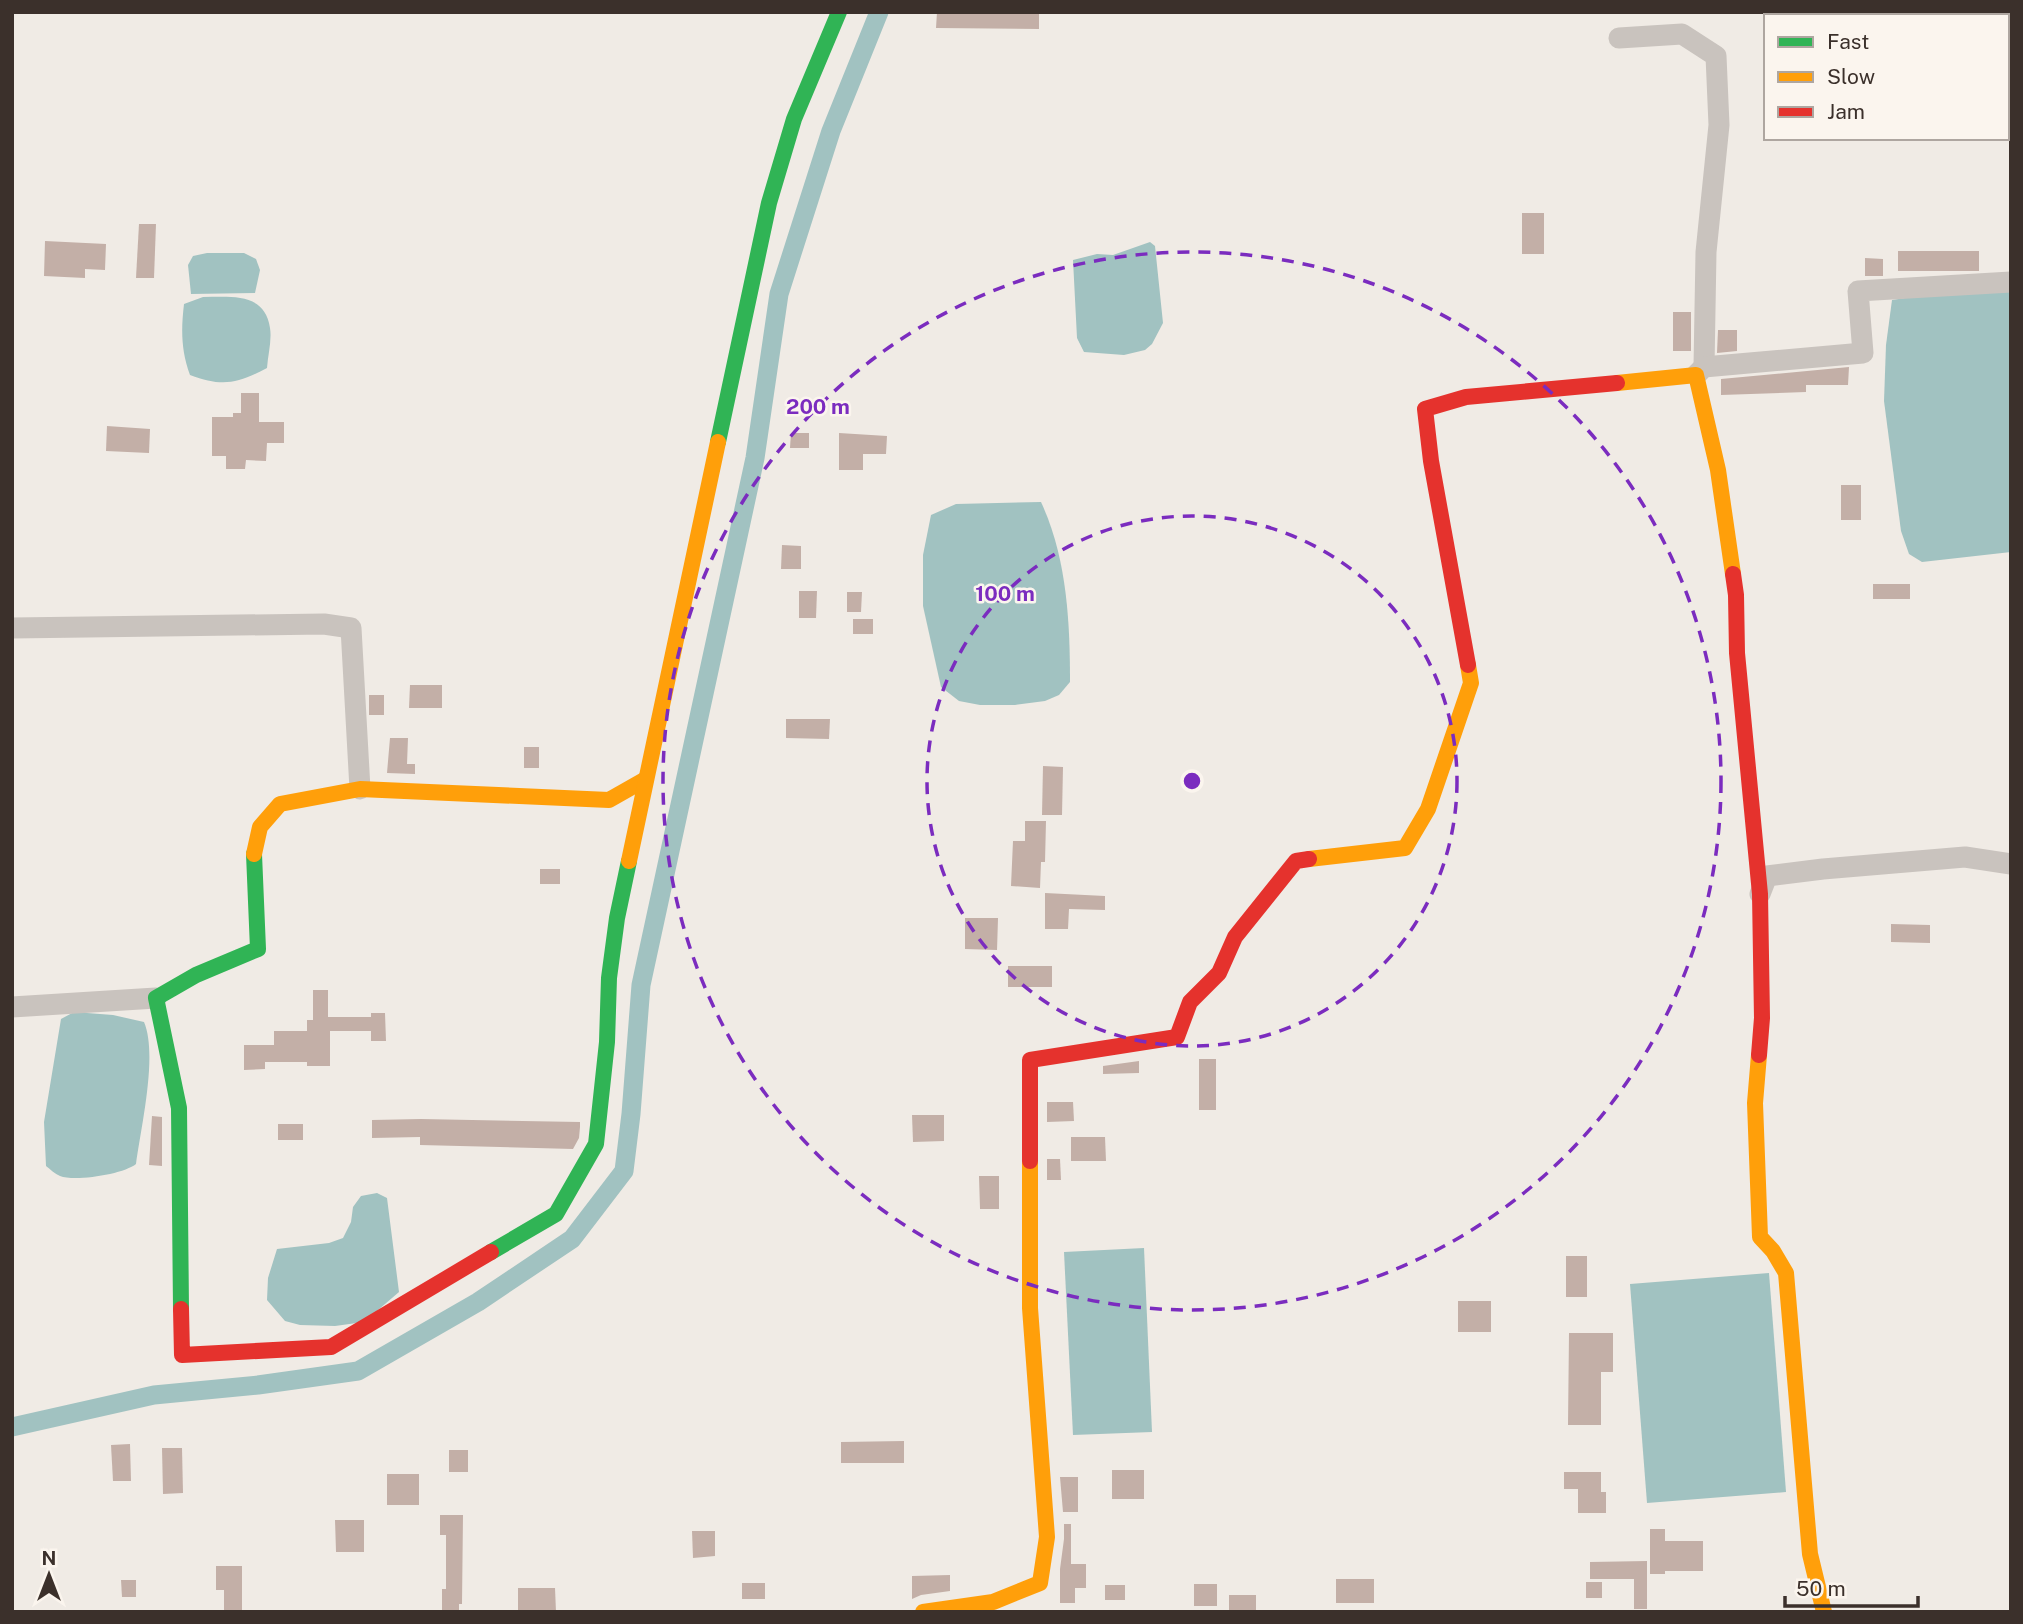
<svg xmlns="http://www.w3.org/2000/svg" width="2023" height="1624" viewBox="0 0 2023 1624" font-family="'Public Sans',sans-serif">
  <rect width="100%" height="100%" fill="#f0ebe5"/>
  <g fill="#a1c2c1">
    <polygon points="1150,242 1155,246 1163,323 1152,344 1145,350 1124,355 1084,352 1077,338 1073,260 1097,254 1113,255"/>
    <polygon points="207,253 244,253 256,259 260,270 255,293 191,294 188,265 193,256"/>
    <polygon points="2011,288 2011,552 1922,562 1909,554 1901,531 1884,401 1886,345 1892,300 1931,294"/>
    <path d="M203,297C231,297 265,292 270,328C272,340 268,355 267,368C237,384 222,387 190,375C181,350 181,330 184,304Z"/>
    <path d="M1041,502C1067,558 1070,622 1070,682L1059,695L1045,701L1015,705H980L959,701L941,687L923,606V555L931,515L956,504Z"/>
    <path d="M74,1012L113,1015L144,1022C158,1055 141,1127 136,1164C124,1174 75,1182 60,1176C55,1174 50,1169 46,1166L44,1122L61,1019Z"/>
    <polygon points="377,1193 387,1198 399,1292 364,1322 335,1326 300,1325 285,1321 267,1300 268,1278 277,1249 329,1243 343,1238 351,1222 353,1207 361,1196"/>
    <polygon points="1144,1248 1152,1432 1073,1435 1064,1252"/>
    <polygon points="1769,1273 1786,1492 1647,1503 1630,1284"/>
  </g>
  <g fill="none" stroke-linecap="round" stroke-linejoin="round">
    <polyline stroke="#a1c2c1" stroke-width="19" points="12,1427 154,1395 258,1385 358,1371 478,1302 572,1239 624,1171 631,1114 641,985 755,458 779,294 831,131 879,12"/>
  </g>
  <g fill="#c3afa7">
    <polygon points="937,12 1039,12 1039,29 936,28"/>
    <rect x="1522" y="213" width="22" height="41"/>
    <polygon points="139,224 156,224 154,278 136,278"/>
    <polygon points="45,241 106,244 105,270 85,269 85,278 44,276"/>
    <rect x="1898" y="251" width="81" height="20"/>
    <polygon points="1865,258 1883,259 1883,276 1865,276"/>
    <rect x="1673" y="312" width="18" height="39"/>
    <polygon points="1718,330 1737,330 1737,351 1717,353"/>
    <polygon points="1849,367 1848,385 1806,385 1806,392 1721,395 1721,379"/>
    <polygon points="241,393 259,393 259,422 284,422 284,443 267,443 266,461 246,460 245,469 226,469 226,456 212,456 212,417 233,417 233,413 241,413"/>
    <polygon points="107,426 150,429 149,453 106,451"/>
    <polygon points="791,433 809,433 809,448 790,448"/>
    <polygon points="839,433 887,436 886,454 863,454 863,470 839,470"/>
    <rect x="1841" y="485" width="20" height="35"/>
    <polygon points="782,545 801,546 801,569 781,569"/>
    <rect x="1873" y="584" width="37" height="15"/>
    <polygon points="799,591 817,591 816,618 799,618"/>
    <polygon points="847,592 862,592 861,612 847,612"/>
    <rect x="853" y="619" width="20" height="15"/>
    <polygon points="410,685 442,685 442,708 409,708"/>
    <rect x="369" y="695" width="15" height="20"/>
    <polygon points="786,719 830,719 829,739 786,738"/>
    <polygon points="390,738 408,738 407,764 415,764 415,774 387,773"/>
    <rect x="524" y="747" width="15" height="21"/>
    <polygon points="1043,766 1063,767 1062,815 1042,815"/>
    <polygon points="1025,821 1046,821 1045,862 1041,862 1040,888 1011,886 1013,841 1025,841"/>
    <rect x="540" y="869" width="20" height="15"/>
    <polygon points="1045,893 1105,896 1105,910 1069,909 1068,929 1045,929"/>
    <polygon points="965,918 998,918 997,950 965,949"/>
    <polygon points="1891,924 1930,925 1930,943 1891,942"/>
    <rect x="1008" y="966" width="44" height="21"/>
    <polygon points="313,990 328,990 328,1017 371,1017 371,1013 385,1013 386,1041 371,1041 371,1031 330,1031 330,1066 307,1066 307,1062 265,1062 265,1069 244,1070 244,1045 274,1045 274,1031 307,1031 307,1020 313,1020"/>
    <rect x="1199" y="1059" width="17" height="51"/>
    <polygon points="1139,1061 1139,1073 1103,1074 1103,1066"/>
    <polygon points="1047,1102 1073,1102 1074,1121 1047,1122"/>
    <polygon points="912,1115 944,1115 944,1141 913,1142"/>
    <polygon points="152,1116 162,1117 162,1166 149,1165"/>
    <polygon points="421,1119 580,1122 580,1127 579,1138 573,1149 420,1145 420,1137 372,1138 372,1120"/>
    <rect x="278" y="1124" width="25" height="16"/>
    <polygon points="1071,1137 1105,1137 1106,1161 1071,1161"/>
    <polygon points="1047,1159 1060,1159 1061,1180 1047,1180"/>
    <polygon points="979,1176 999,1176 999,1209 980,1209"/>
    <rect x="1566" y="1256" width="21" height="41"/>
    <rect x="1458" y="1301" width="33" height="31"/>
    <polygon points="1569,1333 1613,1333 1613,1372 1601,1372 1601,1425 1568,1425"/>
    <polygon points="904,1441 904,1463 841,1463 841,1442"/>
    <polygon points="130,1444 131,1481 113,1481 111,1445"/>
    <polygon points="162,1448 182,1448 183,1493 163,1494"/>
    <rect x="449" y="1450" width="19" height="22"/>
    <rect x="1112" y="1470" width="32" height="29"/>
    <polygon points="1564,1472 1601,1472 1601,1492 1606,1492 1606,1513 1578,1513 1578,1489 1564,1489"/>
    <rect x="387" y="1474" width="32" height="31"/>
    <polygon points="1060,1477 1078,1477 1078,1512 1063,1512"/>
    <polygon points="440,1515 463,1515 462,1604 459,1604 459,1612 442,1612 442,1589 446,1589 446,1535 440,1535"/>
    <polygon points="335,1520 364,1520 364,1552 336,1552"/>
    <polygon points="1064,1524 1071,1524 1071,1564 1086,1564 1086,1588 1075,1588 1075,1603 1060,1603 1060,1569 1064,1539"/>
    <polygon points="1650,1529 1665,1529 1665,1541 1703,1541 1703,1571 1665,1571 1665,1574 1650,1574"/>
    <polygon points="692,1531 715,1531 715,1556 693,1558"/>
    <polygon points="1647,1561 1647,1609 1634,1609 1634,1579 1590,1579 1590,1562"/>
    <polygon points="216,1566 242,1566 242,1612 224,1612 224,1590 216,1590"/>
    <polygon points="950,1575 950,1591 921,1595 912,1599 912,1576"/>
    <rect x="1336" y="1579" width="38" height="24"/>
    <polygon points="121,1580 136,1580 136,1597 122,1597"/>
    <rect x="1586" y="1582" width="16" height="16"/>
    <rect x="742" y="1583" width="23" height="16"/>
    <rect x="1194" y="1584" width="23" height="22"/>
    <rect x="1105" y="1585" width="20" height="15"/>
    <polygon points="518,1588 555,1588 556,1612 518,1612"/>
    <rect x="1229" y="1595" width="27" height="17"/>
  </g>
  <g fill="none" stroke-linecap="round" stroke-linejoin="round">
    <g stroke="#c9c3be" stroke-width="21">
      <polyline points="1619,38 1682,34 1716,56 1719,125 1706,252 1704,367"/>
      <polyline points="1696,375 1704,367 1863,353 1858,291 2011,282"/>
      <polyline points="12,628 324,624 351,628 360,789"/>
      <polyline points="1760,894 1767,876 1823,869 1965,857 2011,864"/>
      <polyline points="12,1007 156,998"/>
    </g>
    <g stroke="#30b455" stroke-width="16">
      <polyline points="718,442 769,203 794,119 839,12"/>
      <polyline points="491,1252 556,1214 596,1144 607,1042 609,978 617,918 629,861"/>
      <polyline points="181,1309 179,1108 156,998 196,975 258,949 254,854"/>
    </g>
    <g stroke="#ff9f0a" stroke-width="16">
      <polyline points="1617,383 1696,375 1718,470 1733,574"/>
      <polyline points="254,854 260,827 280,804 360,789 609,800 646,779"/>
      <polyline points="1309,859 1405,848 1428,809 1471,683 1468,665"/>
      <polyline points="629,861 718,442"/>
      <polyline points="1759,1055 1755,1103 1760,1237 1773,1251 1786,1273 1810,1554 1824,1612"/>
      <polyline points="923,1612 993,1602 1040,1583 1047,1537 1030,1308 1030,1161"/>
    </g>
    <g stroke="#e5322d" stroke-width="16">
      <polyline points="1733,574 1736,595 1737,653 1760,894 1762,1018 1759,1055"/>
      <polyline points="1468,665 1431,461 1425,409 1466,397 1617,383"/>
      <polyline points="1030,1161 1030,1060 1177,1037 1190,1002 1219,973 1235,937 1296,861 1309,859"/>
      <polyline points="181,1309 182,1355 331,1347 491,1252"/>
    </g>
  </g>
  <g fill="none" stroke="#7b2cbf" stroke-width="3.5" stroke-dasharray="12 9">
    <circle cx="1192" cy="781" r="265"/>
    <circle cx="1192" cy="781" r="529"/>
  </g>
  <circle cx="1192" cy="781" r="10" fill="#7b2cbf" stroke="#fbf5ee" stroke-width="3.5"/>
  <g font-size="21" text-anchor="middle" font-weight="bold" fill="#7b2cbf" stroke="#fbf5ee" stroke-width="5" stroke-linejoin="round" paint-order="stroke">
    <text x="818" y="414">200 m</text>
    <text x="1005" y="601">100 m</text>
  </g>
  <rect width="2023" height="1624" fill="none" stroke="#3b302b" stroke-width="28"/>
  <rect x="1764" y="14" width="245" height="126" fill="#fbf5ee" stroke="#aea6a0" stroke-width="2"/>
  <rect x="1778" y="37" width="35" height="10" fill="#30b455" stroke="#aea6a0" stroke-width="2"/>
  <text x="1827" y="49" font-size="21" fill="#3b302b">Fast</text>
  <rect x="1778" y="72" width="35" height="10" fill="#ff9f0a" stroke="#aea6a0" stroke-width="2"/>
  <text x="1827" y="84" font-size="21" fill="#3b302b">Slow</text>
  <rect x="1778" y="107" width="35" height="10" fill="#e5322d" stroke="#aea6a0" stroke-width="2"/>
  <text x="1827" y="119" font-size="21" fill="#3b302b">Jam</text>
  <g transform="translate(49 1575)" stroke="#fbf5ee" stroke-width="5" paint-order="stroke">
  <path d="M0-5L12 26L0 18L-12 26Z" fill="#3b302b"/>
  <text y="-10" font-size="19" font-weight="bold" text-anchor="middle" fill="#3b302b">N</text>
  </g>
  <path d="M1785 1596v10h133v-10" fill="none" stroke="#3b302b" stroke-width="3.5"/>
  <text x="1796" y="1596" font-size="21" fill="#3b302b" stroke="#fbf5ee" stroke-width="5" paint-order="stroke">50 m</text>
</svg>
